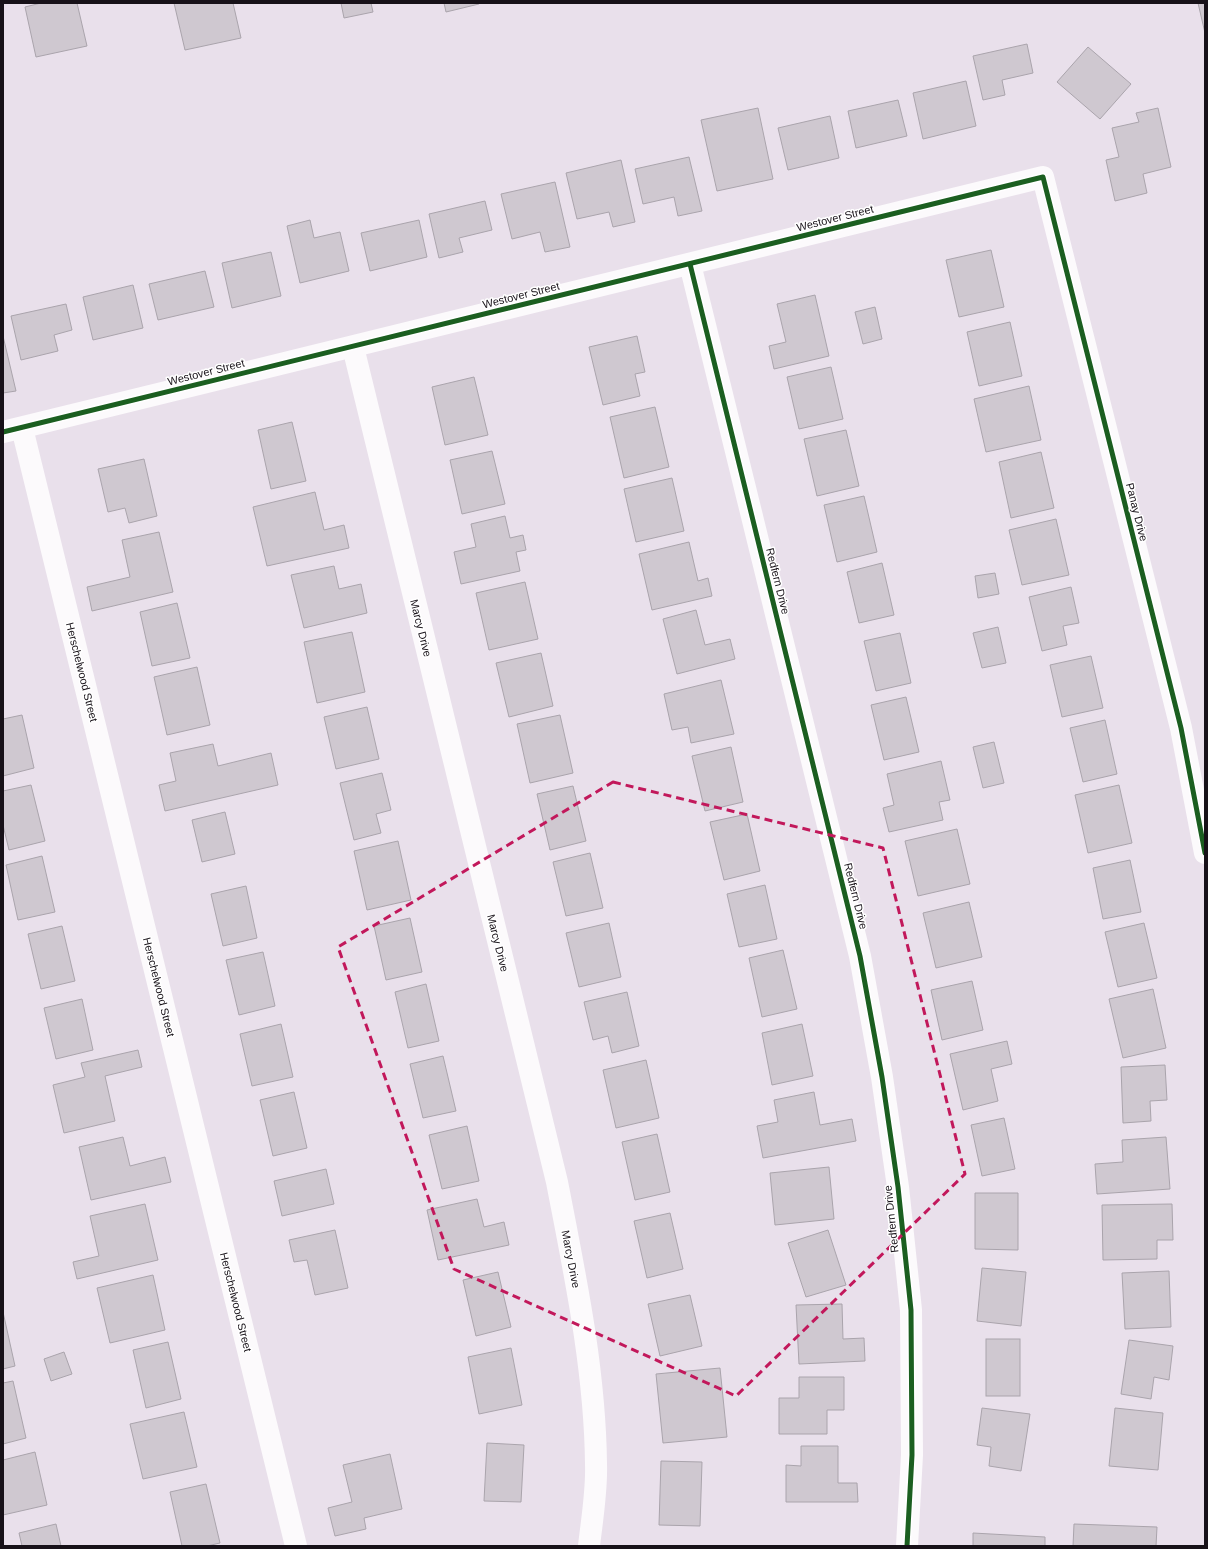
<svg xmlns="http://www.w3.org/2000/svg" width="1208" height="1549" viewBox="0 0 1208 1549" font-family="Arial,sans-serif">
  <rect width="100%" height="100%" fill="#e9e0eb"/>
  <g fill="#cfc8d0" stroke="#aaa4ac">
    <polygon points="41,3 77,3 87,46 36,57 25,7"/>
    <polygon points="174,3 233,3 241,38 185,50"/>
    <polygon points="341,3 371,3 373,12 344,18"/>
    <polygon points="444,3 479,3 479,4 446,12"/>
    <polygon points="1198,3 1205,3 1205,33"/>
    <polygon points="1027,44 1033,73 1002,80 1005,95 983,100 973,56"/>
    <polygon points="1088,47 1131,84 1100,119 1057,82"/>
    <polygon points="966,81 976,126 923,139 913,93"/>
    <polygon points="898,100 907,136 856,148 848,111"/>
    <polygon points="758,108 773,179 717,191 701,120"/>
    <polygon points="1158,108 1171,167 1143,174 1147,193 1115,201 1106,160 1119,157 1112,128 1139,122 1136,113"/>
    <polygon points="830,116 839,158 788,170 778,128"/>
    <polygon points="689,157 702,211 678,216 674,197 643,204 635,169"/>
    <polygon points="621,160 635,222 613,227 609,212 577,219 566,173"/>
    <polygon points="555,182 570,247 545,252 540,232 512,239 501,194"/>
    <polygon points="485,201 492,230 459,238 463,252 439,258 429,214"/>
    <polygon points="310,220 314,238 340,232 349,271 300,283 287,226"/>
    <polygon points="419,220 427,257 370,271 361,233"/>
    <polygon points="991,250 1004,307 959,317 946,260"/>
    <polygon points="271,252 281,296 232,308 222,263"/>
    <polygon points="205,271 214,307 158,320 149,284"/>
    <polygon points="133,285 143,328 93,340 83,297"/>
    <polygon points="815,295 829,356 774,369 769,346 786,342 777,304"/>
    <polygon points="66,304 72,330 54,335 58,351 21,360 11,316"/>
    <polygon points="875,307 882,339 863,344 855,312"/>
    <polygon points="1010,322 1022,376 979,386 967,332"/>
    <polygon points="3,336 16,391 3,393"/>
    <polygon points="637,336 645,372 635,374 640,396 603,405 589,347"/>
    <polygon points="831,367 843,419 799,429 787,377"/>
    <polygon points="474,377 488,435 445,445 432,387"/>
    <polygon points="1029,386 1041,440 986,452 974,399"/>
    <polygon points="655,407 669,467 624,478 610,417"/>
    <polygon points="292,422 306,481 271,489 258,430"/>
    <polygon points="846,430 859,486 817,496 804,439"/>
    <polygon points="492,451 505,504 462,514 450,460"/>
    <polygon points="1041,452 1054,508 1011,518 999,462"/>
    <polygon points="144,459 157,516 129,523 125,508 108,512 98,469"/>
    <polygon points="672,478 684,531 636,542 624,489"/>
    <polygon points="315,492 324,530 344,525 349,548 267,566 253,507"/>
    <polygon points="864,496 877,552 837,562 824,505"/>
    <polygon points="505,516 510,538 523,535 526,550 516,552 520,571 461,584 454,552 476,547 471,524"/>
    <polygon points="1056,519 1069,575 1022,585 1009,530"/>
    <polygon points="159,532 173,592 92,611 87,587 130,577 122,540"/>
    <polygon points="689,542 698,581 708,578 712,596 652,610 639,554"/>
    <polygon points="882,563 894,615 859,623 847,572"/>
    <polygon points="334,566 339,589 361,584 367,613 304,628 291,575"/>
    <polygon points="995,573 999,594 978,598 975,576"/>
    <polygon points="525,582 538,639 489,650 476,593"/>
    <polygon points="1071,587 1079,623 1063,626 1067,645 1042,651 1029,597"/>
    <polygon points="177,603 190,658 152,666 140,612"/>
    <polygon points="696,610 705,645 730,639 735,659 677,674 663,619"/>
    <polygon points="998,627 1006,663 982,668 973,633"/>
    <polygon points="352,632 365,692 317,703 304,642"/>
    <polygon points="900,633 911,683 876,691 864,641"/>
    <polygon points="541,653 553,706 509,717 496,663"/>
    <polygon points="1091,656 1103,708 1062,717 1050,665"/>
    <polygon points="197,667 210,725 167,735 154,677"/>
    <polygon points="721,680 734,734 691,743 688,727 672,730 664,694"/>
    <polygon points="906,697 919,752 884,760 871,705"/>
    <polygon points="367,707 379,759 336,769 324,717"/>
    <polygon points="22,715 34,768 3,776 3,719"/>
    <polygon points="560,715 573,773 530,783 517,724"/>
    <polygon points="1105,720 1117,774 1083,782 1070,728"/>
    <polygon points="994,742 1004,783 983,788 973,747"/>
    <polygon points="213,744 218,766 271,753 278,785 165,811 159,785 176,781 170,753"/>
    <polygon points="731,747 743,802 705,811 692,756"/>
    <polygon points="941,761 950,800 939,802 943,820 889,832 883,808 894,805 887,774"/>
    <polygon points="382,773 391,810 376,814 381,833 354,840 340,783"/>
    <polygon points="31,785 45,841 9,850 3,825 3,791"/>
    <polygon points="1119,785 1132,843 1088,853 1075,795"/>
    <polygon points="573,786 586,841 550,850 537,794"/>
    <polygon points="225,812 235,854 202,862 192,820"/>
    <polygon points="747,814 760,871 724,880 710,822"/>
    <polygon points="957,829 970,884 918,896 905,841"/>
    <polygon points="398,841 411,900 367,910 354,851"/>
    <polygon points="590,853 603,908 566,916 553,862"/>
    <polygon points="42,856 55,912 18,920 6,865"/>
    <polygon points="1130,860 1141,912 1103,919 1093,868"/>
    <polygon points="765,885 777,939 739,947 727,894"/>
    <polygon points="246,886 257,938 223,946 211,894"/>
    <polygon points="969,902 982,957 936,968 923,913"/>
    <polygon points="410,918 422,972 386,980 374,926"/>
    <polygon points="609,923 621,977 579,987 566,933"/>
    <polygon points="1144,923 1157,978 1118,987 1105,932"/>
    <polygon points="62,926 75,981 41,989 28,934"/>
    <polygon points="783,950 797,1009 762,1017 749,958"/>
    <polygon points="263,952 275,1006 239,1015 226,960"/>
    <polygon points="972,981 983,1030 942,1040 931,990"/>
    <polygon points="426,984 439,1041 408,1048 395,992"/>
    <polygon points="1153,989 1166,1048 1123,1058 1109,999"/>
    <polygon points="627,992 639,1046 612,1053 608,1036 593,1040 584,1002"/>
    <polygon points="82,999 93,1050 56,1059 44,1008"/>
    <polygon points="281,1024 293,1077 252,1086 240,1034"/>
    <polygon points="802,1024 813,1076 772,1085 762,1033"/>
    <polygon points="1007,1041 1012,1064 991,1069 998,1101 963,1110 950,1054"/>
    <polygon points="138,1050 142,1067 105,1076 115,1121 64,1133 53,1085 85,1077 81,1063"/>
    <polygon points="443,1056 456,1111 423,1118 410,1064"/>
    <polygon points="646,1060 659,1118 616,1128 603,1070"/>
    <polygon points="1165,1065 1167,1100 1150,1101 1151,1121 1123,1123 1121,1067"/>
    <polygon points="294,1092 307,1148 273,1156 260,1100"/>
    <polygon points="814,1092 820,1125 852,1119 856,1141 763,1158 757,1126 778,1122 774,1100"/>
    <polygon points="1004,1118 1015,1169 982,1176 971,1125"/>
    <polygon points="467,1126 479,1181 442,1189 429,1135"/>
    <polygon points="657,1134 670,1192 635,1200 622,1142"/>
    <polygon points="123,1137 130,1166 165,1157 171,1182 91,1200 79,1147"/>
    <polygon points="1166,1137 1170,1189 1097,1194 1095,1164 1123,1162 1122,1140"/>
    <polygon points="829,1167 834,1219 775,1225 770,1173"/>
    <polygon points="326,1169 334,1204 282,1216 274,1181"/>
    <polygon points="975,1193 1018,1193 1018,1250 975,1249"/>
    <polygon points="477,1199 484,1227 504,1222 509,1245 438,1260 427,1210"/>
    <polygon points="145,1204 158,1260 77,1279 73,1262 99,1256 90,1216"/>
    <polygon points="1172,1204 1173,1240 1157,1240 1157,1259 1103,1260 1102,1205"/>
    <polygon points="670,1213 683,1269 647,1278 634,1221"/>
    <polygon points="335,1230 348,1288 315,1295 307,1260 294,1262 289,1240"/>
    <polygon points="828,1230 846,1285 806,1297 788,1243"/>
    <polygon points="982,1268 1026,1272 1021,1326 977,1321"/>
    <polygon points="1169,1271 1171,1327 1125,1329 1122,1273"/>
    <polygon points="498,1272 511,1327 476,1336 463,1280"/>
    <polygon points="153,1275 165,1330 110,1343 97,1288"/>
    <polygon points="690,1295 702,1346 660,1356 648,1304"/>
    <polygon points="842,1304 843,1339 864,1338 865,1361 799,1364 796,1305"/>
    <polygon points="3,1312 15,1366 3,1369"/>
    <rect x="986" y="1339" width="34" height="57"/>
    <polygon points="1129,1340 1173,1346 1169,1380 1154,1377 1151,1399 1121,1394"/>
    <polygon points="168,1342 181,1399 146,1408 133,1350"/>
    <polygon points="511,1348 522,1405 479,1414 468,1357"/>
    <polygon points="64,1352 72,1374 51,1381 44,1359"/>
    <polygon points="720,1368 727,1437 663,1443 656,1374"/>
    <polygon points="799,1377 844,1377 844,1410 827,1410 827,1434 779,1434 779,1398 799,1398"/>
    <polygon points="13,1381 26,1438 3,1444 3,1383"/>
    <polygon points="982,1408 1030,1414 1021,1471 989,1466 991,1447 977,1445"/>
    <polygon points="1115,1408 1163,1413 1158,1470 1109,1466"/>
    <polygon points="184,1412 197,1467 143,1479 130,1424"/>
    <polygon points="487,1443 524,1445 521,1502 484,1501"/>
    <polygon points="801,1446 838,1446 838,1483 857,1483 858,1502 786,1502 786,1465 801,1466"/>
    <polygon points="35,1452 47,1505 3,1515 3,1460"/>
    <polygon points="390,1454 402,1509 364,1518 366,1529 335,1536 328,1508 352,1502 343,1465"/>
    <polygon points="661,1461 702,1462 700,1526 659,1525"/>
    <polygon points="206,1484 220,1543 207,1546 182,1546 170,1492"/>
    <polygon points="56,1524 61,1546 22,1546 19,1533"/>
    <polygon points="1074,1524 1157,1527 1156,1546 1073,1546"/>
    <polygon points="973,1533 1045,1537 1045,1546 973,1546"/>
  </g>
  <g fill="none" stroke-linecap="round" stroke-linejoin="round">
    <g stroke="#fcfafc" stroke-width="22">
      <polyline points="690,264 860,956 882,1077 898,1187 911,1310 912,1455 907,1546"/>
      <path d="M353,347L557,1182C575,1275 595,1369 596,1464C597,1491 592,1519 589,1546"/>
      <polyline points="22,428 296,1546"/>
      <polyline points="3,432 1043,177 1181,728 1205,853"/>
    </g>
    <defs>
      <g id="cycleway">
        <polyline points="690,264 860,956 882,1077 898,1187 911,1310 912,1455 907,1546"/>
        <polyline points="3,432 1043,177 1181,728 1205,853"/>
      </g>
    </defs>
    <use href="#cycleway" stroke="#fff" stroke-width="8"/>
    <use href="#cycleway" stroke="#1b5e20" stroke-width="5"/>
  </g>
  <path fill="none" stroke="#c2185b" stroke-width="3" stroke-dasharray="8 5" stroke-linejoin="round" d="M613,782L883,848L965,1174L736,1396L454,1269L338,947Z"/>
  <g text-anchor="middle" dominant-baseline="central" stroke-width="3" stroke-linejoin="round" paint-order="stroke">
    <g font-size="11" fill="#171118" stroke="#fff">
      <text transform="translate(835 218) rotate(-14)">Westover Street</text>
      <text transform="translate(521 295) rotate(-14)">Westover Street</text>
      <text transform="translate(206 372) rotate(-14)">Westover Street</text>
      <text transform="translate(1137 512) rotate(76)">Panay Drive</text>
      <text transform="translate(778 581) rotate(76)">Redfern Drive</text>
      <text transform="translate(421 628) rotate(76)">Marcy Drive</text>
      <text transform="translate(82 672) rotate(76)">Herschelwood Street</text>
      <text transform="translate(856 896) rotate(76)">Redfern Drive</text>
      <text transform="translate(498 943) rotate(76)">Marcy Drive</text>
      <text transform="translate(159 987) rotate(76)">Herschelwood Street</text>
      <text transform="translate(891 1219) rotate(-96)">Redfern Drive</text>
      <text transform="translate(571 1259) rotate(79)">Marcy Drive</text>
      <text transform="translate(236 1302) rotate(76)">Herschelwood Street</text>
    </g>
  </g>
  <rect width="1208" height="1549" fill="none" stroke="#171118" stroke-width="8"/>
</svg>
